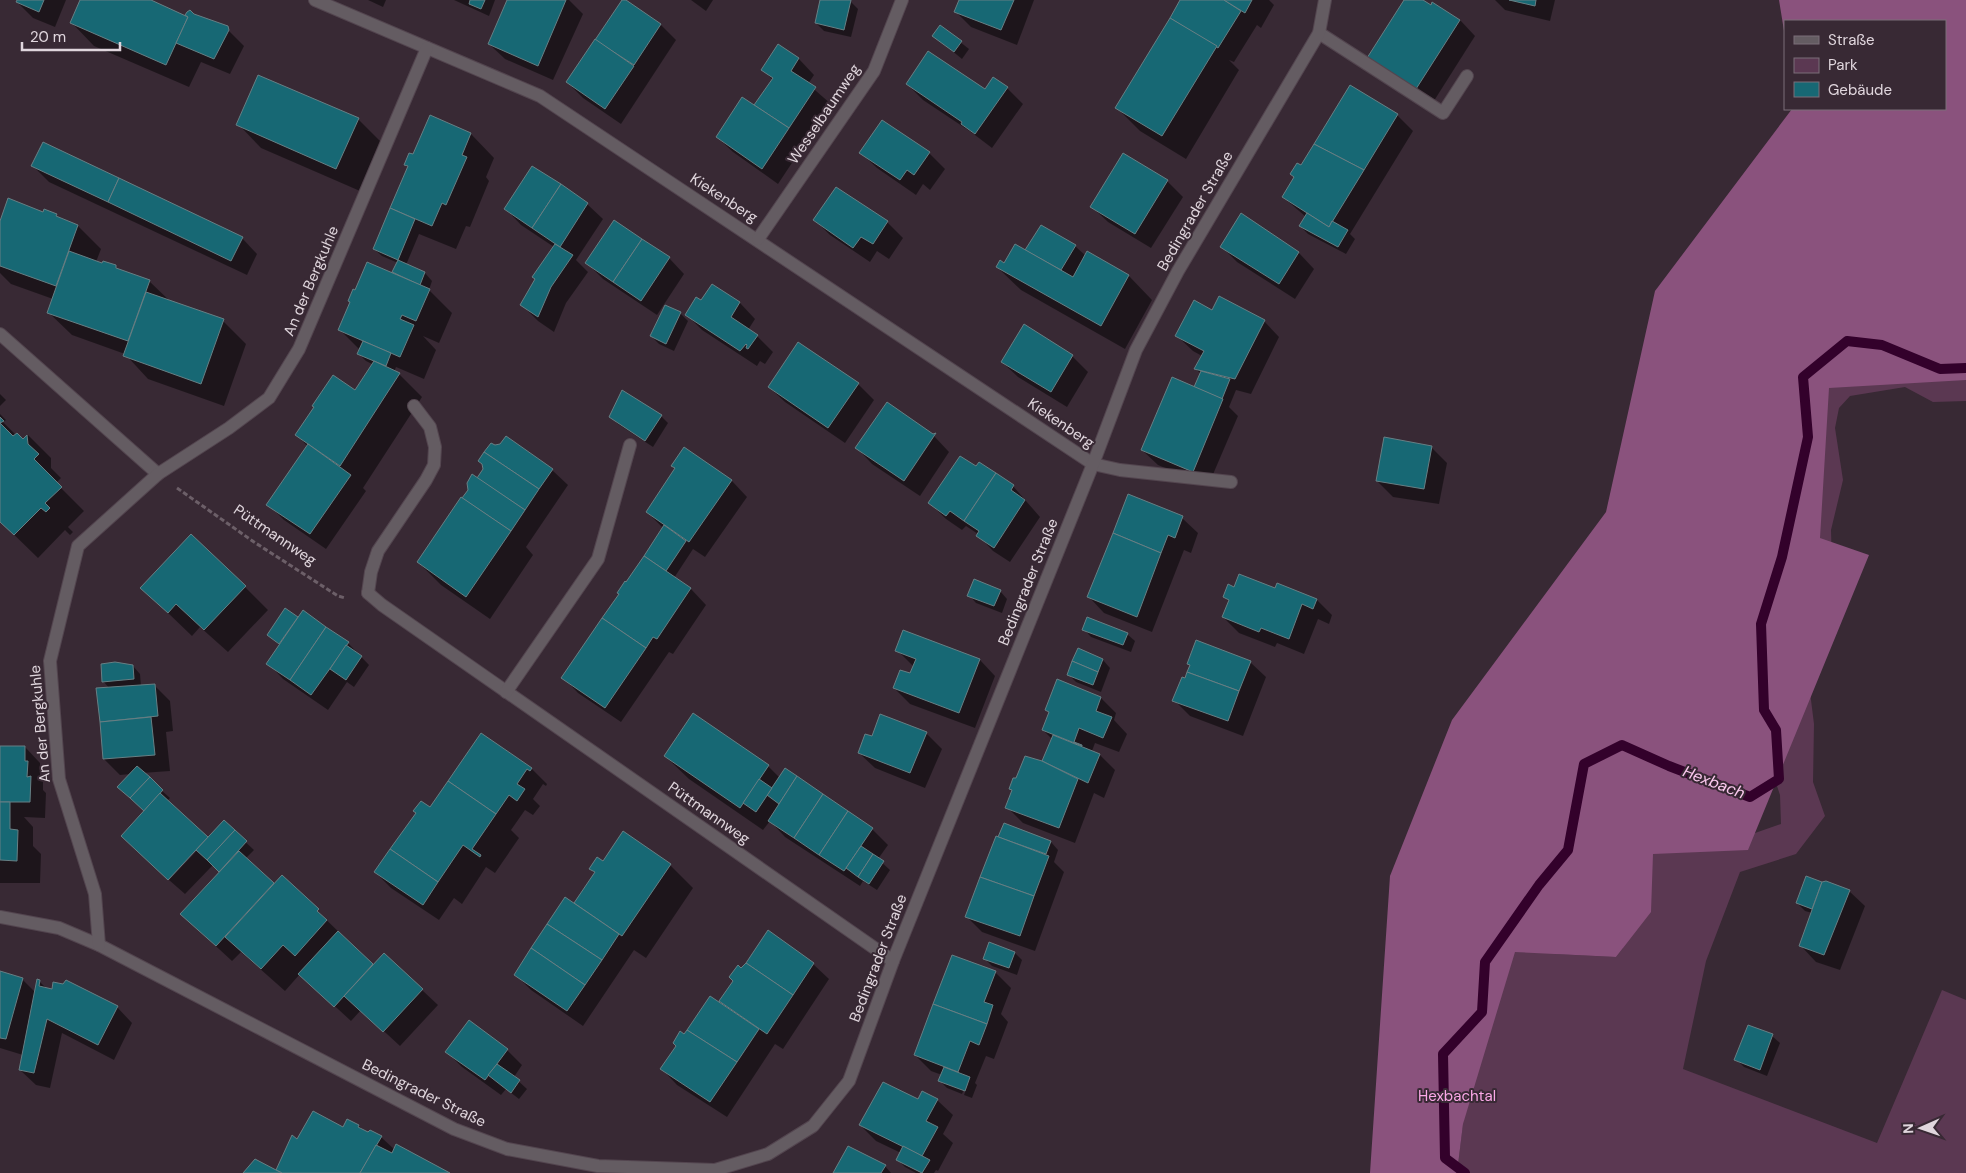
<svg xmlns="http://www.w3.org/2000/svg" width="1966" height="1173" viewBox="0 0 1966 1173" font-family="'DM Sans',sans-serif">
  <rect width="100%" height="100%" fill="#382934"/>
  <path fill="#5b3852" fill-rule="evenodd" d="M1966,368V401L1933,402L1905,387L1850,396L1839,408L1835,428L1843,480L1831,530L1832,565L1809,684L1814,724L1813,782L1825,816L1796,854L1740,872L1706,961L1683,1069L1877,1143L1942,990L1966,1000V1173H1457L1482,966L1643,850L1718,846L1781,824L1780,795L1775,780L1800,381ZM1623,948L1616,957L1555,954Z"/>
  <polygon fill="#8a527d" points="1779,0 1966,0 1966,380 1829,388 1820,538 1869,555 1748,850 1653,854 1651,912 1616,957 1515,952 1463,1124 1457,1173 1370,1173 1390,876 1452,720 1606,512 1655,291 1792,109 1945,109 1945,21 1785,21 1785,37"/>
  <g fill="#0007">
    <polygon points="18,0 66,0 55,27 33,18 17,2"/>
    <polygon points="81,0 148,0 191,20 194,15 224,26 244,46 230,74 201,62 189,87 94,46 71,22"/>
    <polygon points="368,0 386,0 383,7"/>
    <polygon points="454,0 495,0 489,16"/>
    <polygon points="508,0 569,0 583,14 553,80 505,59 489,44"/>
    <polygon points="623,0 661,25 676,40 621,124 583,98 567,82"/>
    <polygon points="691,0 713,0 706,11"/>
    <polygon points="822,0 850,1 858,9 851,37 824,31 816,23"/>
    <polygon points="960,0 1034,0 1017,45 971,27 955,11"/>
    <polygon points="1182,0 1269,0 1274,5 1261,28 1257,25 1234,62 1229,60 1239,70 1186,159 1140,131 1117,108"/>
    <polygon points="1406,0 1420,0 1460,20 1475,36 1432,104 1384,73"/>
    <polygon points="1495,0 1555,0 1550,21 1505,10"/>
    <polygon points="941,27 969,49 962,59 934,36"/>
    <polygon points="779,46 799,59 814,75 808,84 831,104 778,184 733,152 717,137 755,107 773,80 762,69"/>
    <polygon points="907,84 986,91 1007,88 1023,104 992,148 971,132 923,100"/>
    <polygon points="1397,115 1413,131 1350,234 1355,239 1346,254 1308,234 1300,226 1306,217 1283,197 1302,167"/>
    <polygon points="430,116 471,134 494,158 486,177 489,181 470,227 466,226 456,249 419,234 406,265 425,273 432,281 429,290 452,313 439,343 423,336 436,350 424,379 396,367 394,372 399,374 422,397 363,488 366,491 326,549 284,520 268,504 308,447 297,435 355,392 374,365 366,361 359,354 360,350 340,330 398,276 394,272 398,263 382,256 374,249 408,168 405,164 413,156"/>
    <polygon points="358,119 381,142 360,191 261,148 238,124"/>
    <polygon points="882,121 929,153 945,169 930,190 923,184 916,195 877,168 861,153"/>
    <polygon points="33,166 242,238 257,254 247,275 49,182"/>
    <polygon points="1167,181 1183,197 1151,248 1108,222 1092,207"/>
    <polygon points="837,188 887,222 903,238 889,259 877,251 870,262 830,235 815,220"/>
    <polygon points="587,204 603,219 576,260 588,272 566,303 554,332 538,321 522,305 554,247 521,225 506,209"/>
    <polygon points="45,211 78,226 101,249 96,262 115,266 119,270 149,281 171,302 223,321 246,344 224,406 148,379 125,354 72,335 48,312 53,299 11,284 0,273 0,225 44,213"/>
    <polygon points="1242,214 1299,253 1314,269 1295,299 1237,262 1221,246"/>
    <polygon points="1075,246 1086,256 1088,253 1129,276 1152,300 1125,349 1021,290 997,267 1026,251"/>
    <polygon points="669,258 684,274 657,315 603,279 587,263"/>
    <polygon points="712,285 740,303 755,319 748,330 757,336 773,352 765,364 760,361 757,366 702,330 686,314 701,302"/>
    <polygon points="1213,311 1264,321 1279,337 1251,394 1236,390 1229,407 1238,416 1208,486 1158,465 1142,450 1200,391 1201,374 1196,369 1202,356 1193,351 1177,336"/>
    <polygon points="680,313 688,321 674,351 659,344 651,336"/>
    <polygon points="1072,356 1088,372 1067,407 1018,377 1002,362"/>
    <polygon points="858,384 874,400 845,443 785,402 769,387"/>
    <polygon points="0,394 6,400 0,406"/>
    <polygon points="0,414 6,420 3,422 16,435 23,440 28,435 51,458 51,468 61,478 56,483 84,511 68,527 73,532 70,535 65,530 38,558 1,522 0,523"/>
    <polygon points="661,416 668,423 653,447 618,424 611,417"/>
    <polygon points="934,436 949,452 920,496 872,464 857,448"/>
    <polygon points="1431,447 1447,463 1439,504 1393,497 1377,481"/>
    <polygon points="684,448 732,481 747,497 705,557 693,549 674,578 691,589 706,605 673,654 669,652 621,722 578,693 563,677 664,529 647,512 676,469"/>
    <polygon points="976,468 1013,486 1040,517 1010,562 993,551 978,535 978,534 966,526 962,530 946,519 930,503"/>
    <polygon points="484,469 552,470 568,485 526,547 533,555 490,619 441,585 418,562"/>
    <polygon points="1182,518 1198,533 1191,553 1184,550 1152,632 1104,613 1089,597"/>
    <polygon points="245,587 268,610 228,652 200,627 192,636 142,588"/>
    <polygon points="1235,588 1276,589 1317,600 1332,615 1329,624 1318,619 1304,654 1277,643 1275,647 1239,633 1223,617 1229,602 1225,597"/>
    <polygon points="1000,591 1007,599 1002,613 976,603 969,595"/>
    <polygon points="297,618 348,643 369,665 354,687 347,682 328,710 283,679 268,663 280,646 268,635"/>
    <polygon points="1084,629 1127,634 1135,641 1131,652 1091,637"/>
    <polygon points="897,650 980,660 995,676 975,728 910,704 894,688 911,675 914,667"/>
    <polygon points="1078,650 1103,660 1110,668 1101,692 1076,682 1068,674"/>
    <polygon points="1250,662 1266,677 1243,736 1190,716 1174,700 1191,666 1188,664"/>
    <polygon points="133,666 140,674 141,686 154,685 170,701 173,731 166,732 170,771 142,773 170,798 167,801 145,811 131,774 120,775 104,759 98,690 110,689 103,681"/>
    <polygon points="1058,680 1101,698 1116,713 1114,720 1127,734 1119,752 1095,743 1092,751 1100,755 1115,770 1104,798 1094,793 1075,843 1023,823 1007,807 1013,791 1010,789 1017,780 1042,763 1052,739 1043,730 1050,714 1046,710"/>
    <polygon points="926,733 942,749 925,788 875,768 859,753 872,738"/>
    <polygon points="482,735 532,769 547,784 546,786 543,784 533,799 540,806 533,815 525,810 511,830 519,838 495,873 486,867 462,904 454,898 439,920 391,888 375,872 431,809"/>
    <polygon points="0,747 25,747 40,763 40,776 43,778 43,790 46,793 45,818 24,817 33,827 33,846 41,854 40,883 0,883"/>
    <polygon points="665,756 768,766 780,778 786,770 872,829 888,845 878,859 890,870 877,890 863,881 860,886 785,837 770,821 763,830 689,779"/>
    <polygon points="224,822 254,850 245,859 274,885 282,877 373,965 422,990 438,1005 400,1046 361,1010 351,1021 300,974 285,991 241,952 232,961 181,914 221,872 213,865 185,894 169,880"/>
    <polygon points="1005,825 1051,842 1058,850 1054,862 1064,872 1035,951 982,932 966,916"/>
    <polygon points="603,862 670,865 693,888 646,958 634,950 583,1026 531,990 515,974 575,905 596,874 591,869"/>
    <polygon points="1807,877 1849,891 1865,906 1840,970 1816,962 1801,946 1812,913 1805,911 1797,903"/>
    <polygon points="1015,953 1022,960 1017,975 992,966 984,958"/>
    <polygon points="813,964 829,979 783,1049 775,1044 727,1117 677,1085 662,1069 685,1036 719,1003 734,981"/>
    <polygon points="995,972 1011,988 1001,1014 1008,1022 994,1059 986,1056 975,1083 977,1085 972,1098 964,1095 968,1084 966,1084 962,1094 947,1088 940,1081 942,1075 931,1071 915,1055"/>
    <polygon points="0,973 22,979 36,993 39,981 48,990 117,1007 132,1023 114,1060 62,1033 50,1088 36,1085 20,1070 23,1055 0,1048"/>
    <polygon points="1772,1036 1780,1043 1767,1076 1744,1067 1736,1059"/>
    <polygon points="507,1050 522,1065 514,1077 527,1089 519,1099 506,1089 501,1095 462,1067 447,1052"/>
    <polygon points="937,1100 953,1115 943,1134 953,1143 938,1171 936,1170 934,1173 916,1173 905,1167 898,1160 901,1153 876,1141 860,1125 918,1101"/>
    <polygon points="348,1121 359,1126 366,1133 381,1137 395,1150 448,1173 245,1173 276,1171 298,1140 343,1129"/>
    <polygon points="885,1166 891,1173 835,1173"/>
  </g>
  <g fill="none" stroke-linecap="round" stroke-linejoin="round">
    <polyline stroke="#33012b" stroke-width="10" points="1465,1173 1445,1158 1443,1054 1482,1012 1485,962 1539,885 1568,850 1584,764 1622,745 1669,766 1750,797 1779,779 1776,730 1764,710 1761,624 1782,557 1808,437 1803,377 1847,341 1882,345 1940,369 1966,368"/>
  </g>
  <g fill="#176874" stroke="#677f84">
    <polygon points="17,0 44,0 39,12 16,2"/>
    <polygon points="80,0 151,0 188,17 166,65 70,23"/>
    <polygon points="470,0 485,0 481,9 469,4"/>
    <polygon points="507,0 566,0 538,66 488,44"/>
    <polygon points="622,0 626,0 661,24 634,65 595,40"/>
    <polygon points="820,0 851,0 844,30 815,23"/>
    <polygon points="959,0 1014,0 1001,30 954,12"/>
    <polygon points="1180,0 1224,0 1241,11 1218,48 1170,18"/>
    <polygon points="1224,0 1252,0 1245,13"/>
    <polygon points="1404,0 1423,0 1431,5 1432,2 1460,20 1416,89 1367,58"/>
    <polygon points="1509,0 1536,0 1535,6"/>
    <polygon points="190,10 194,14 228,26 229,30 214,59 176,43 188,17 185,15 187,12"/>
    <polygon points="1170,18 1217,46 1162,136 1115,108"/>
    <polygon points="940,25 962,41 954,52 932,36"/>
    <polygon points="595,39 634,66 605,109 566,82"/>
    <polygon points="778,44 799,58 791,71 816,87 789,128 754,105 773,78 761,70"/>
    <polygon points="928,51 985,89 993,77 1008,87 975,134 961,124 962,122 906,84"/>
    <polygon points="258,75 359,118 336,169 236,125"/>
    <polygon points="1350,85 1398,114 1364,170 1314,144"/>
    <polygon points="742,97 789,128 762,169 716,137"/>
    <polygon points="430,115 471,133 462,155 467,157 446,205 442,203 432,226 390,208 408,166 404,165 409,153 413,154"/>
    <polygon points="882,120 930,152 914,175 907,170 900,180 859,153"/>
    <polygon points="43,142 119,178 108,202 31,166"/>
    <polygon points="1314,144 1364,170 1329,227 1282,197 1294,177 1290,174 1297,163 1301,165"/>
    <polygon points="1123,153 1168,180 1135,234 1090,207"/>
    <polygon points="532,166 561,184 532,228 504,209"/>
    <polygon points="119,178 243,237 231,261 108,202"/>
    <polygon points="561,184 588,203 560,247 532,228"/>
    <polygon points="836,187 888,221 873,244 861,237 853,248 813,220"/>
    <polygon points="8,198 43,212 44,209 57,214 56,216 78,225 56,286 0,266 0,221"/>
    <polygon points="390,208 415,219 398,260 373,249"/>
    <polygon points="1241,213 1299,252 1279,284 1220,247"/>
    <polygon points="1307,213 1329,227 1332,221 1348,230 1338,247 1299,226"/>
    <polygon points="614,220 642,239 613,282 585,263"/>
    <polygon points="1041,225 1076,245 1061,270 1025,250"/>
    <polygon points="642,239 670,257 641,301 613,282"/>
    <polygon points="555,244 573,255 551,287 538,317 520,305 535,279 532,277"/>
    <polygon points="1015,244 1073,277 1087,251 1129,275 1101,326 996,267 1000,260 1004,263"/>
    <polygon points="69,251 102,263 103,261 116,265 116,268 150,280 128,341 47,313"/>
    <polygon points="398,260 425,272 420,285 392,272"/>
    <polygon points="367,262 430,289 416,321 402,315 400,319 414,325 400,357 338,330 350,302 348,301 353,289 355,290"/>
    <polygon points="712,284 740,302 731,317 758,335 748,349 746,348 747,345 746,344 740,351 685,315 696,297 701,300"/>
    <polygon points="146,292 224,319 201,384 123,356"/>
    <polygon points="1219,296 1265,320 1235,379 1194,369 1204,351 1175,336 1194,300 1212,310"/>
    <polygon points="665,305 681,312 666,344 650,336"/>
    <polygon points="1024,324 1073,355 1051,392 1001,362"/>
    <polygon points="363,341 391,353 386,366 357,354"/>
    <polygon points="798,342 859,383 828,428 768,387"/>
    <polygon points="374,361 400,373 340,466 295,435 314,407 312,406 333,375 355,390"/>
    <polygon points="1201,371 1230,379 1222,399 1194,387"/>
    <polygon points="1172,377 1223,399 1193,472 1141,450"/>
    <polygon points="622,390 662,415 645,441 609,417"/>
    <polygon points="887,402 933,434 936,433 904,481 855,448"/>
    <polygon points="0,417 4,421 0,423 13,436 17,433 23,439 27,435 28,444 39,454 34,459 62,487 45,503 50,508 46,512 41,508 14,535 0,522"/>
    <polygon points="506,436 553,469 539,489 484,452 491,443 495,445 500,444"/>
    <polygon points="1384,437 1432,446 1424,489 1376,481"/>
    <polygon points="308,444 351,475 310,534 266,505"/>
    <polygon points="684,447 732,480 689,542 646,512 675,468 671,466"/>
    <polygon points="484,452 539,489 525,510 477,478 483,469 482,464 478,461"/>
    <polygon points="960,456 976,466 979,462 996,473 964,521 950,511 946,516 928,503"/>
    <polygon points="996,473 1014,485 1011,490 1025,500 994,548 976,536 979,531 964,521"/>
    <polygon points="472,474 525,510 511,531 462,498 468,490 467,483"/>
    <polygon points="1128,494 1183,516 1175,538 1168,535 1161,553 1113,533"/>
    <polygon points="461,497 511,531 466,597 417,562"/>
    <polygon points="664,525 686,541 666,571 644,556"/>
    <polygon points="1113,533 1161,553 1137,617 1087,597"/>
    <polygon points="191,534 246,586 204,630 176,604 168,613 140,588"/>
    <polygon points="644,556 691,588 657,639 653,637 646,648 602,618 619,594 617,593 625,581 626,582"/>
    <polygon points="1239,574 1275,588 1277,583 1317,599 1313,609 1302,604 1289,639 1261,628 1259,632 1222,617 1229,600 1223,597 1228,584 1234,587"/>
    <polygon points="974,579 1001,590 994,606 967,596"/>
    <polygon points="285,608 298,617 279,644 267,635"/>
    <polygon points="303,610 326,627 290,680 266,664"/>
    <polygon points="1087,617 1128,633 1123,645 1082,630"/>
    <polygon points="602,618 646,648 605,708 561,678"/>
    <polygon points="326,627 349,642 311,695 290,680"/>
    <polygon points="903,630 980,659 959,713 893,688 900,670 910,673 916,659 895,651"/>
    <polygon points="1196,640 1251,661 1239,691 1187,672 1190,665 1187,664"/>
    <polygon points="346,645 362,656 346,680 330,669"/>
    <polygon points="1078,648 1103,659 1098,672 1072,661"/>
    <polygon points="1072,661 1098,672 1093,685 1067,675"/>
    <polygon points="115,662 133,665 134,679 102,682 101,664"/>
    <polygon points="1187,672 1239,691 1228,721 1172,701 1182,677 1185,678"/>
    <polygon points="1057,679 1101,697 1096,711 1112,717 1103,738 1079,728 1074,742 1082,745 1082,746 1042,730 1049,712 1045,710"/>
    <polygon points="155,684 158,716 100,722 96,688"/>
    <polygon points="693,713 769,765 740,808 664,756"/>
    <polygon points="880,714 927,732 910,773 858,753 865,734 872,736"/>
    <polygon points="151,717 155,755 103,759 100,722"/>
    <polygon points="481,733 532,768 530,771 527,769 517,784 525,789 517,801 509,795 496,814 448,781"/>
    <polygon points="1053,735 1100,754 1088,783 1042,761"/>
    <polygon points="0,746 25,746 25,761 28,761 27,777 31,776 30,802 0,802"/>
    <polygon points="1025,756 1042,761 1078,779 1059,828 1005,808 1012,790 1009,789 1013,778 1016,778"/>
    <polygon points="137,766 150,777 130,798 117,787"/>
    <polygon points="785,768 797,776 779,804 767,795"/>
    <polygon points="797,776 823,794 794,838 768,821"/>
    <polygon points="150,777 163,790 144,811 130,798"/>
    <polygon points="759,779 772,788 756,812 743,803"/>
    <polygon points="448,781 496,814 472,849 481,855 480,857 463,845 438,882 390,849 416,813 413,811 421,801 430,807"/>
    <polygon points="160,793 208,837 168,880 121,836"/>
    <polygon points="823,794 848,811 819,855 794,838"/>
    <polygon points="0,802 10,802 10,829 18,830 17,861 0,860"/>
    <polygon points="848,811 873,828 844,871 819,855"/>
    <polygon points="224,820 235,830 207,860 196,850"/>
    <polygon points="1004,823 1051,841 1046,854 998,837"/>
    <polygon points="235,830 247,841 219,872 207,860"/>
    <polygon points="623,831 671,864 622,936 574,903 595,872 589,869 597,857 603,861"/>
    <polygon points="996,836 1049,856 1034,896 980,877"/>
    <polygon points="861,846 873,854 858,877 846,868"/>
    <polygon points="390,849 438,882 423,905 374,872"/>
    <polygon points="239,851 274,883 216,946 180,914"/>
    <polygon points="873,854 884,861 869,884 858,877"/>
    <polygon points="282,875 319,909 317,911 327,920 295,956 283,945 261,969 225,937"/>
    <polygon points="1806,876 1822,882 1812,909 1796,903"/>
    <polygon points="980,877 1034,896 1020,936 965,917"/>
    <polygon points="1826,881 1850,890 1824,955 1799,946 1822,882"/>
    <polygon points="565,897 619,934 602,960 547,924"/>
    <polygon points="547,924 602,960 585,985 531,948"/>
    <polygon points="768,930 814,963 793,995 746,963"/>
    <polygon points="338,931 373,964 334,1007 298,974"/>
    <polygon points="989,942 1015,952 1009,968 983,959"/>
    <polygon points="531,948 585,985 567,1011 514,975"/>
    <polygon points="384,953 423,989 383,1032 344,996"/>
    <polygon points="952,955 996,971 984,1002 993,1005 987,1024 933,1004"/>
    <polygon points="746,963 793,995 767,1034 719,1001 733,981 729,977 738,965 741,968"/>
    <polygon points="0,971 23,978 6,1039 0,1038"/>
    <polygon points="37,979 40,980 39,986 52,989 53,982 63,984 66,980 118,1006 98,1045 47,1019 34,1073 19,1070"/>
    <polygon points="710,996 759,1029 737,1062 687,1030"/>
    <polygon points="933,1004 987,1024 979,1045 970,1041 958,1072 914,1055"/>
    <polygon points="469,1020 508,1049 485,1080 445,1052"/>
    <polygon points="1748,1025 1773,1034 1760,1070 1734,1060"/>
    <polygon points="687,1030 737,1062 710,1102 660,1069 676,1046 673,1043 680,1031 684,1034"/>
    <polygon points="497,1064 520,1080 511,1093 488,1075"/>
    <polygon points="944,1067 970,1077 965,1091 938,1081"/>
    <polygon points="883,1082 918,1099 922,1091 938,1099 926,1121 938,1127 922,1156 859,1125"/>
    <polygon points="313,1111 343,1127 347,1119 359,1125 358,1127 368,1132 370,1130 382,1136 360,1173 282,1173 276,1170 292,1135 297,1139"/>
    <polygon points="396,1144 450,1173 360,1173 376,1145 392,1153"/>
    <polygon points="848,1146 886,1165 881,1173 833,1173"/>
    <polygon points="903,1146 930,1160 922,1173 896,1160"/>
    <polygon points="255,1159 276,1170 282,1173 243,1173"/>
  </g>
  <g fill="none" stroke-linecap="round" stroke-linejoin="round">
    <defs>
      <g id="service">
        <polyline points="1319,33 1443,113 1467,76"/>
        <polyline points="1093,464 1120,470 1231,482"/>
        <polyline points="368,593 371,572 378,551 426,480 434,465 435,447 430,427 414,406"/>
      </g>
      <g id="minor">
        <polyline points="315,0 540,96 1093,464"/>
        <polyline points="758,239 874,71 902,0"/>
        <polyline points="0,334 158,474"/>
        <polyline points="368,593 382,605 893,961"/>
        <polyline points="506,692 598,559 630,445"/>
        <polyline points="0,917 59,928 99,945 454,1129 507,1149 598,1166 715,1170 768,1154 813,1126 849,1081 893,961 1093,464 1136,350 1178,271 1319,33 1325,0"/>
        <polyline points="99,945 95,894 59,779 50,661 78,546 158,474 229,428 269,398 299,349 427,48"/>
      </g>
    </defs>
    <use href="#service" stroke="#53454f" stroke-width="14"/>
    <use href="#minor" stroke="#53454f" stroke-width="14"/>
    <polyline stroke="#6c5f68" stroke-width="3" stroke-dasharray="5 2.5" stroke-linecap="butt" points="177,488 254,542 338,596 345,598"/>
    <use href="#service" stroke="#645c62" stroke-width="12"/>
    <use href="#minor" stroke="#645c62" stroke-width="12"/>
  </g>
  <g text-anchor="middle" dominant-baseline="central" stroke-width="4" stroke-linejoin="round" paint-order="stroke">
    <g font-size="15" fill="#e0d6dd" stroke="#382934">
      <text transform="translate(824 114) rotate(-56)">Wesselbaumweg</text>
      <text transform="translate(724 198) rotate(33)">Kiekenberg</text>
      <text transform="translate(1195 211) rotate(-60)">Bedingrader Straße</text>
      <text transform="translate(311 281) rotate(-67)">An der Bergkuhle</text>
      <text transform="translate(1061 423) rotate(34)">Kiekenberg</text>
      <text transform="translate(275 535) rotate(34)">Püttmannweg</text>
      <text transform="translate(1028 582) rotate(-68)">Bedingrader Straße</text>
      <text transform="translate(40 724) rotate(-95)">An der Bergkuhle</text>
      <text transform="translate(709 813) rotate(35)">Püttmannweg</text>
      <text transform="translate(878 958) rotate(-69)">Bedingrader Straße</text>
      <text transform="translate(424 1093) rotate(26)">Bedingrader Straße</text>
    </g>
    <g font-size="15" fill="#fba8e7" stroke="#382934">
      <text x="1457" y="1096">Hexbachtal</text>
    </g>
    <g font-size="16" font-style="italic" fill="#fcc9ef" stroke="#382934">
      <text transform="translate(1714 782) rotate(21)">Hexbach</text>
    </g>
  </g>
  <rect x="1784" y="20" width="162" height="90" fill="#382934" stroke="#7b6e78"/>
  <rect x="1794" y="36" width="25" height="8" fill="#645c62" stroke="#7b6e78"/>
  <text x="1828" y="45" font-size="15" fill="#e0d6dd">Straße</text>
  <rect x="1794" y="58" width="25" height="15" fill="#5b3852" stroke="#7b6e78"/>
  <text x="1828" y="70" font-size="15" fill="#e0d6dd">Park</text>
  <rect x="1794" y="82" width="25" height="15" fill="#176874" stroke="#7b6e78"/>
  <text x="1828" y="95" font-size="15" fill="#e0d6dd">Gebäude</text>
  <g transform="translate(1921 1128) rotate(268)" stroke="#382934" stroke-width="4" paint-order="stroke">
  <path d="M0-4L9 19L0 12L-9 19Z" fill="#e0d6dd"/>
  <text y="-8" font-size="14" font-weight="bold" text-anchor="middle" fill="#e0d6dd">N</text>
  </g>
  <path d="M22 42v8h98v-8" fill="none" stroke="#e0d6dd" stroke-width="2.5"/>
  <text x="30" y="42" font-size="15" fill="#e0d6dd" stroke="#382934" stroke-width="4" paint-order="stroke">20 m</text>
</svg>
